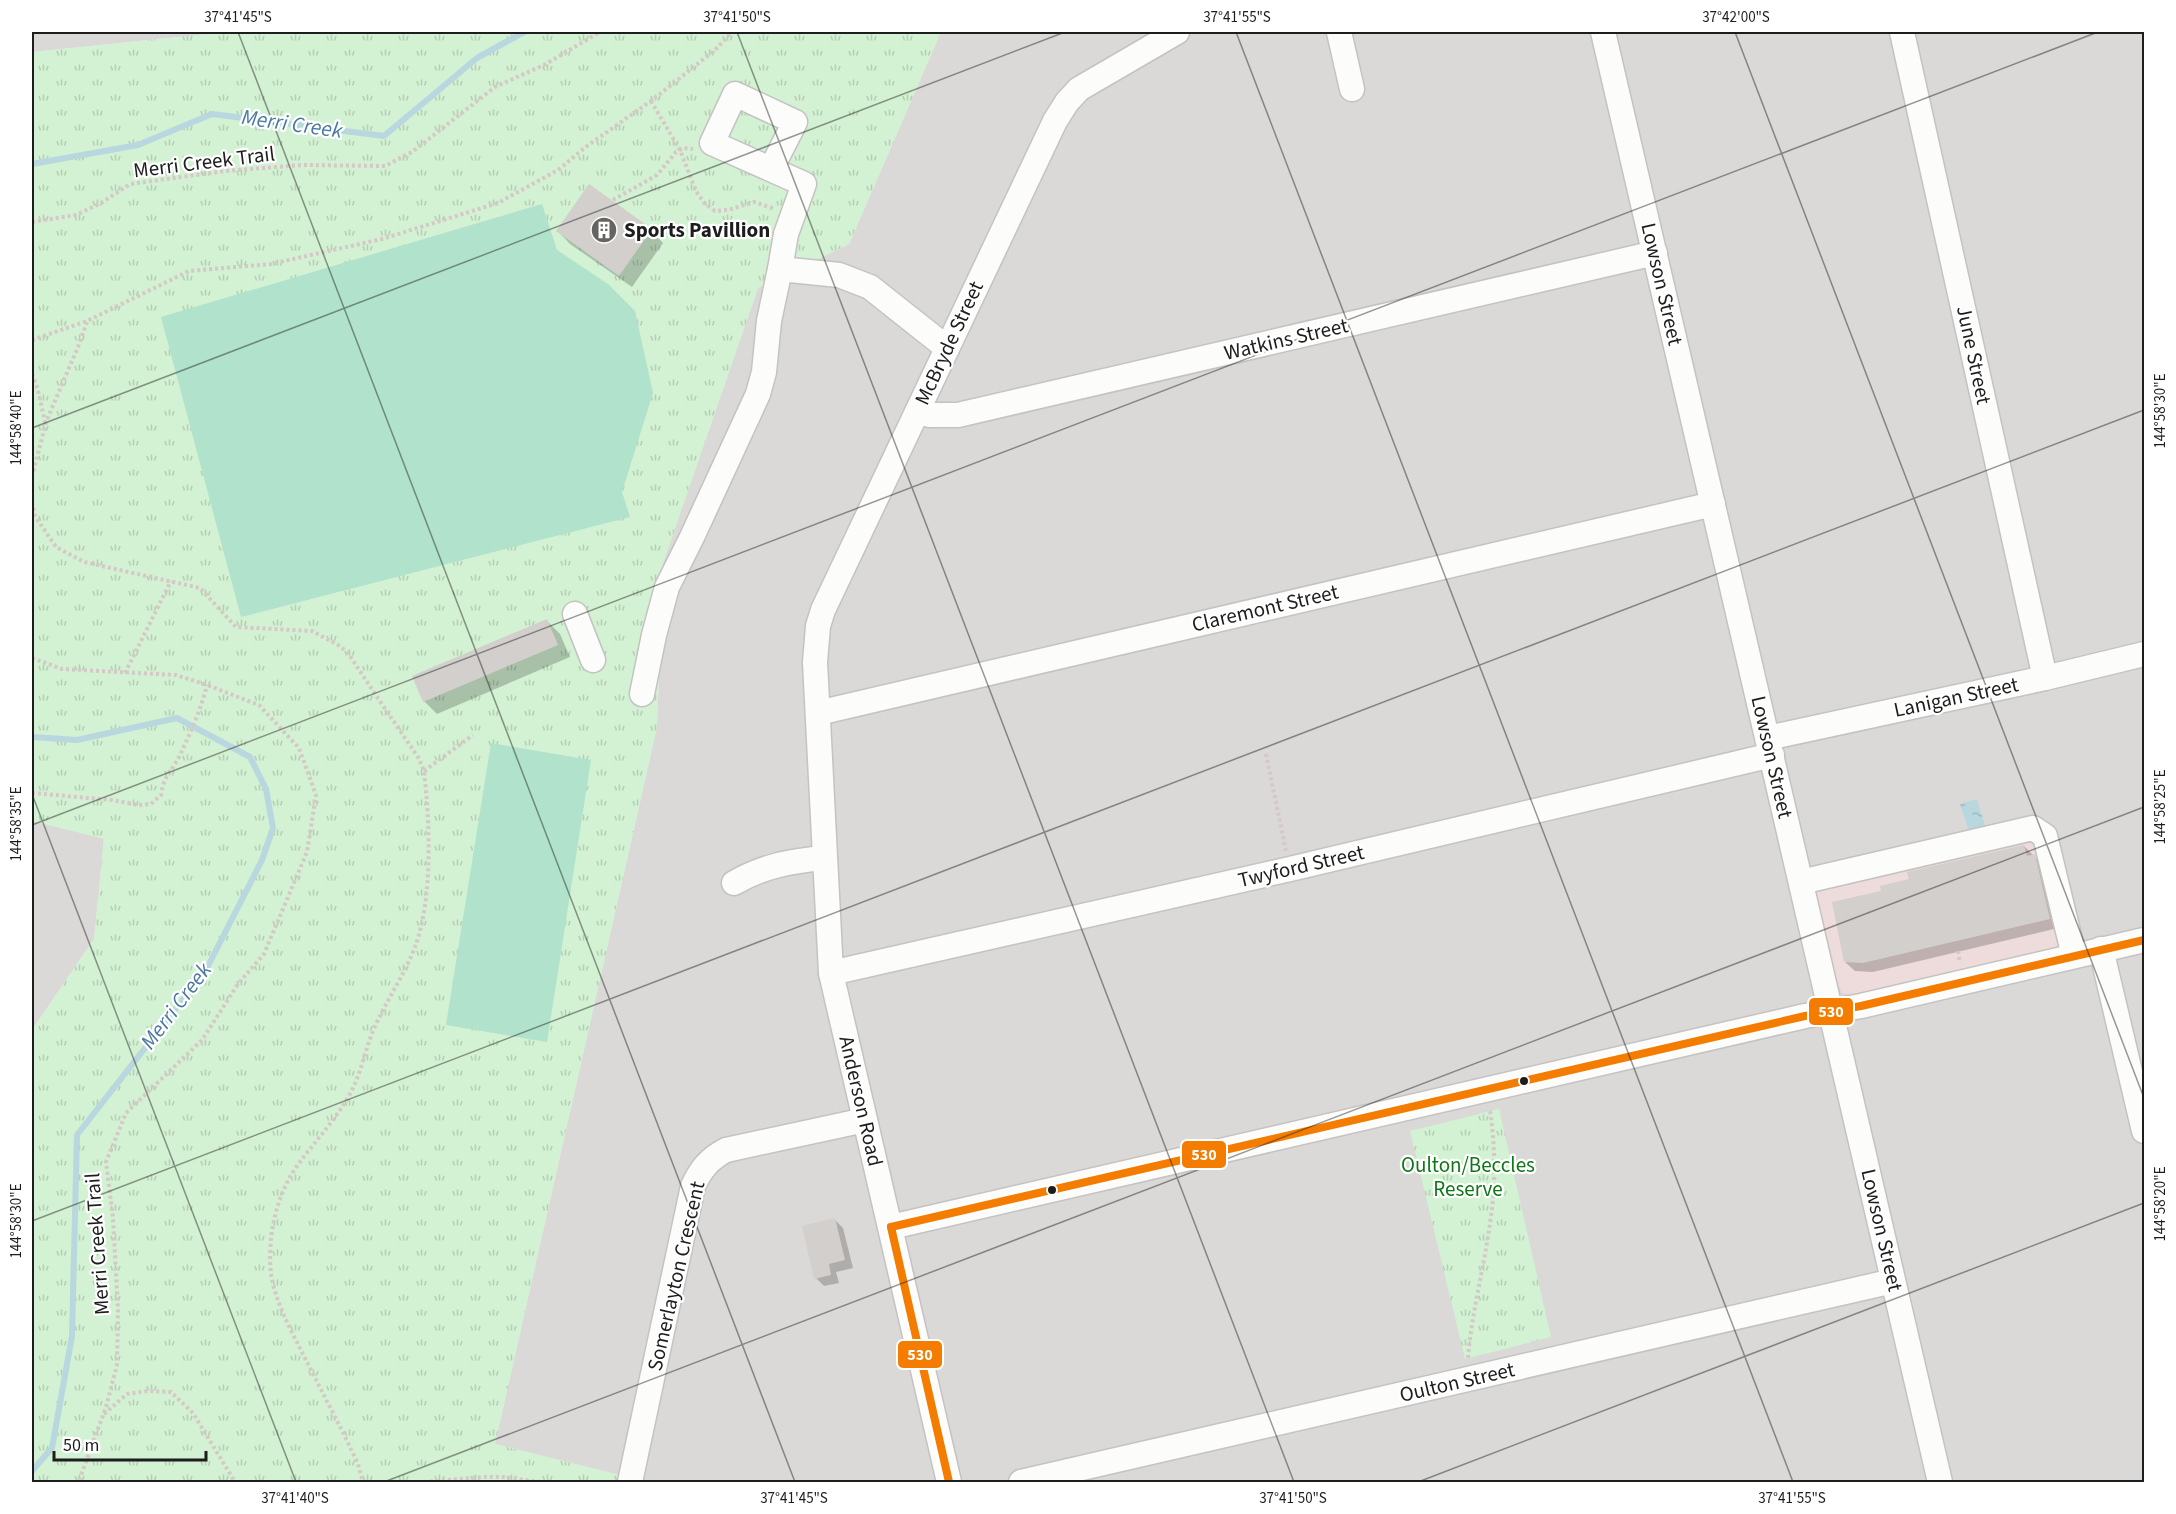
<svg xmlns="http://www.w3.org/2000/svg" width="2176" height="1514" viewBox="0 0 2176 1514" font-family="'Source Sans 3',sans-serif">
  <defs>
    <pattern id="park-tufts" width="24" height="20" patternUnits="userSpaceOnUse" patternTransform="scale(1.5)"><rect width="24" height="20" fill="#d3f1d3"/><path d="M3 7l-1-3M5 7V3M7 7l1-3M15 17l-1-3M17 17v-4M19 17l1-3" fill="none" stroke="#b5ceb5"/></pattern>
    <pattern id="water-ripples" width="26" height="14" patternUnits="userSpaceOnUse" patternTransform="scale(1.5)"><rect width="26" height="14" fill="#b9d7de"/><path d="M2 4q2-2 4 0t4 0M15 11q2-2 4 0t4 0" fill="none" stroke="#9fb8be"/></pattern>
  </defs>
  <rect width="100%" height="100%" fill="#ebe9e6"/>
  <g fill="#dad9d7">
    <polygon points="32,32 227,32 32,52"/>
    <polygon points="941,32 2144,32 2144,1482 618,1482 619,1475 495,1444 657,727 663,563 758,288 849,244"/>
    <polygon points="32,821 104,838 94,939 32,1030"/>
  </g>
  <polygon fill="#eddcdb" points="2047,820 2076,945 1852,996 1842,992 1834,977 1810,875"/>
  <g fill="url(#park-tufts)">
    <polygon points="227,32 941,32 849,244 758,288 663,563 657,727 495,1444 620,1475 618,1482 32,1482 32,1030 94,939 104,839 32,821 32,52"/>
    <polygon points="1499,1109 1551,1337 1465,1359 1410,1131"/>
  </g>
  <g fill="#b1e2cc">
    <polygon points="542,204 557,250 608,284 635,311 653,393 622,492 630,517 241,617 161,317"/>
    <polygon points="491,743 591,760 547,1042 446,1025"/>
  </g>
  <polygon fill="url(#water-ripples)" points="1977,799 1986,829 1970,834 1960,804"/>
  <g fill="#0003">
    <polygon points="651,230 663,243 632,287 570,244 558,231"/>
    <polygon points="547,621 560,634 570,657 437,714 424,701"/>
    <polygon points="2024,846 2043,865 2058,928 1873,972 1855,971 1845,962 1883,892"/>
    <polygon points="835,1220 843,1228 853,1268 836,1272 839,1283 824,1286 816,1278"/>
  </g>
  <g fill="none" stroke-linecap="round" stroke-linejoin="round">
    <g stroke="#b9d7de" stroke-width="6">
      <polyline points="32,164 138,145 212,114 384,136 477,58 524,32"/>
      <polyline points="32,737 77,740 177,718 250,757 266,789 273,828 262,860 206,970 77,1135 72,1336 52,1448 32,1471"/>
    </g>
  </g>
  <g fill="#d2cfcc">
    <polygon points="589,184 652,229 619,276 556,231"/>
    <polygon points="547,619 558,645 423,702 412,676"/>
    <polygon points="2024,845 2027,856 2035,854 2050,919 1863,963 1844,962 1832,902 1881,891 1880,886 1909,879 1907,872"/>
    <polygon points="835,1218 845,1260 829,1264 831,1275 814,1279 802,1226"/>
  </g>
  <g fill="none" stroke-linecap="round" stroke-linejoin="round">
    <defs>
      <g id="minor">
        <polyline points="1339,32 1352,89"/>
        <polyline points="1603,32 1940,1482"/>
        <polyline points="1902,32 2045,678"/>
        <polyline points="771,169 795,122 735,94 712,143 804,184 786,234 780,269"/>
        <polyline points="917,412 930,415 958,415 1655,253"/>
        <polyline points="575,614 593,660"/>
        <polyline points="642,694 654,635 667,587 692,537 758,394 764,372 769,321 780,269 839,275 870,287 947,348"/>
        <polyline points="818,713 1713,504"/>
        <polyline points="1768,738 2045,678 2144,654"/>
        <polyline points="1801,882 2033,828 2045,836 2074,956"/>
        <path d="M734,883C763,866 791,861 824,858"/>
        <polyline points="2101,949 2144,1131"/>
        <polyline points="831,973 1290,869 1772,755"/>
        <polyline points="891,1227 1805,1016 1861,1006 2144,940"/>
        <path d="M630,1482L693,1186C701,1169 709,1159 726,1150L865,1120"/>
        <polyline points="949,1482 831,973 815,662 818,626 823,610 1055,121 1067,102 1079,89 1177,32"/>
        <polyline points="1021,1482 1893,1281"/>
      </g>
    </defs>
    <use href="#minor" stroke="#c4c3c2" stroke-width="27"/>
    <g stroke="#d5c8c6" stroke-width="4" stroke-dasharray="3 3" stroke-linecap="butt">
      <polyline points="651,101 680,150 696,191 704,203 715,211 728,210 754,202 775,209"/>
      <polyline points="613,200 657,175 676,152 683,148 693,149"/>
      <polyline points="32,222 76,215 101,203 130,184 225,171 303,165 385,166 412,152 495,87 544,65 600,32"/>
      <polyline points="32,340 87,321 189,271 271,264 382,239 498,203 558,170 587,146 651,101 715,50 732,32"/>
      <polyline points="32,374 38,390 45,422"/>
      <polyline points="32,477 46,422 78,347 87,322"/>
      <path d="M32,502L35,516L56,547L84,562L200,588L236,627L312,631L340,646L348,653L379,700L418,757L424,771C430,823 433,898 415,947C405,973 390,995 378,1020C366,1043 363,1069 351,1092C336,1120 315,1141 297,1166C276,1196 267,1237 271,1274C276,1305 293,1334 307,1362C324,1396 342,1429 358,1464L363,1482"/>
      <polyline points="32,658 62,669 176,675 207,685 259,705 299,748 316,795 307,852 264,954 238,984 202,1040 126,1113 106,1162 113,1218 118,1310 117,1365 106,1407 80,1478 76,1482"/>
      <polyline points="125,673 171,581"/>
      <polyline points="1266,754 1286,851"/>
      <polyline points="424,771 473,735"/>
      <path d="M32,793L112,800L138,805L151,804L161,795C164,775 170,774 179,757C190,734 201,709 207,685"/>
      <polyline points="1958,951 1960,963"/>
      <path d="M1468,1358C1472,1310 1485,1264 1491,1216C1496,1181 1495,1145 1490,1110"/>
      <polyline points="104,1414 127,1394 148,1391 171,1392 193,1413 235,1482"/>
      <polyline points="424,1482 483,1477 503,1477 541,1482"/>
    </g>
    <use href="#minor" stroke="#fcfcfb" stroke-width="24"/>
    <defs>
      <g id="bus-1">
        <polyline points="891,1227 1805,1016 1861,1006 2144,940"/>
        <polyline points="891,1227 949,1482"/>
      </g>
    </defs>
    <use href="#bus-1" stroke="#fff" stroke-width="12"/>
    <use href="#bus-1" stroke="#f47d01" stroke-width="8"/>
  </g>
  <path fill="none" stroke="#1d1d1d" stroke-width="1.5" stroke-opacity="0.45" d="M238,32L795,1482M737,32L1294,1482M1236,32L1793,1482M1735,32L2144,1098M32,428L1065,32M32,794L296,1482M32,825L2098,32M32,1221L2144,410M384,1482L2144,807M1418,1482L2144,1203"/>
  <defs>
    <symbol id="building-disc" viewBox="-11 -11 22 22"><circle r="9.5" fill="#656463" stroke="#fff"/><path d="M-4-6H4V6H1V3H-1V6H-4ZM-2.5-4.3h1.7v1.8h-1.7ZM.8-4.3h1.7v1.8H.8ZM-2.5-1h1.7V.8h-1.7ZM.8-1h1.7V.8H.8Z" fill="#fff"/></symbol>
  </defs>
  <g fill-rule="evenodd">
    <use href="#building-disc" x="589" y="215" width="30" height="30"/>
  </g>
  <g fill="#1d1d1d" stroke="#fff" stroke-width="2">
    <circle cx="1524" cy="1081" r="5"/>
    <circle cx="1052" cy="1190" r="5"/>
  </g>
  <g text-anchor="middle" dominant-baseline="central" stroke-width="4.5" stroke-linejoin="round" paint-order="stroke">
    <g font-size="21" fill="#1d1d1d" stroke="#fff">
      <text transform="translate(204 162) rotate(-7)">Merri Creek Trail</text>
      <text transform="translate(1662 284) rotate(77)">Lowson Street</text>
      <text transform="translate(1286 339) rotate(-13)">Watkins Street</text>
      <text transform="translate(949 343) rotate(-65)">McBryde Street</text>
      <text transform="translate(1974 355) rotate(78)">June Street</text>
      <text transform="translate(1265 608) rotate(-13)">Claremont Street</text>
      <text transform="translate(1956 697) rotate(-12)">Lanigan Street</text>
      <text transform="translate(1772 757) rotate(77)">Lowson Street</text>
      <text transform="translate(1301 866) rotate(-13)">Twyford Street</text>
      <text transform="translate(861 1101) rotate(77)">Anderson Road</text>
      <text transform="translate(1882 1230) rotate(77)">Lowson Street</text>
      <text transform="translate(97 1244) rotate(-94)">Merri Creek Trail</text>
      <text transform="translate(676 1276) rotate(-77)">Somerlayton Crescent</text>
      <text transform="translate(1457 1382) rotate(-13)">Oulton Street</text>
    </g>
    <g font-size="21" font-weight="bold" fill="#1d1d1d" stroke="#fff" text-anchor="start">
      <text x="624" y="230">Sports Pavillion</text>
    </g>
    <g font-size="21" fill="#0e7815" stroke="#fff">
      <text x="1468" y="1165">Oulton/Beccles<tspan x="1468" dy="24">Reserve</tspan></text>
    </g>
    <g font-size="22" font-style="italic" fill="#4978a2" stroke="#fff">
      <text transform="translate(292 124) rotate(8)">Merri Creek</text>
      <text transform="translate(176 1006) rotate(-53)">Merri Creek</text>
    </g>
  </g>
  <g stroke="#fff" stroke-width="2">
    <rect x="1808" y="997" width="46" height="29" rx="6" fill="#f47d01"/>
    <rect x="1181" y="1140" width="46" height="29" rx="6" fill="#f47d01"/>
    <rect x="897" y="1340" width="46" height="29" rx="6" fill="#f47d01"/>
  </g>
  <g font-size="16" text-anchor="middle" font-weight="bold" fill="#fff">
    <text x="1831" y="1017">530</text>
    <text x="1204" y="1160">530</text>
    <text x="920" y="1360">530</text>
  </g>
  <rect width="2176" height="1514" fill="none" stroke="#ffffff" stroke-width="66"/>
  <path d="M54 1451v9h152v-9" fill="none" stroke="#1d1d1d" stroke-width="3"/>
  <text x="63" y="1451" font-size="18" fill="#1d1d1d" stroke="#ffffff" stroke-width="4.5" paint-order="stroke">50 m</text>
  <rect x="33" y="33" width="2110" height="1448" fill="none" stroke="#1d1d1d" stroke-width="2"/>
  <g font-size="15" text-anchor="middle" fill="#1d1d1d">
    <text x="238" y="22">37°41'45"S</text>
    <text x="737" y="22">37°41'50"S</text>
    <text x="1237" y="22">37°41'55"S</text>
    <text x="1736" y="22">37°42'00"S</text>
    <text transform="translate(2160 411) rotate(-90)" y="5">144°58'30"E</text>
    <text transform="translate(16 428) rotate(-90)" y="5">144°58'40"E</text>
    <text transform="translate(2160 807) rotate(-90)" y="5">144°58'25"E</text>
    <text transform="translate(16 824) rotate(-90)" y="5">144°58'35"E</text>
    <text transform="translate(2160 1204) rotate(-90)" y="5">144°58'20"E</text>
    <text transform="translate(16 1221) rotate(-90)" y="5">144°58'30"E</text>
    <text x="295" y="1503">37°41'40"S</text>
    <text x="794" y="1503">37°41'45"S</text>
    <text x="1293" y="1503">37°41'50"S</text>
    <text x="1792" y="1503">37°41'55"S</text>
  </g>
</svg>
